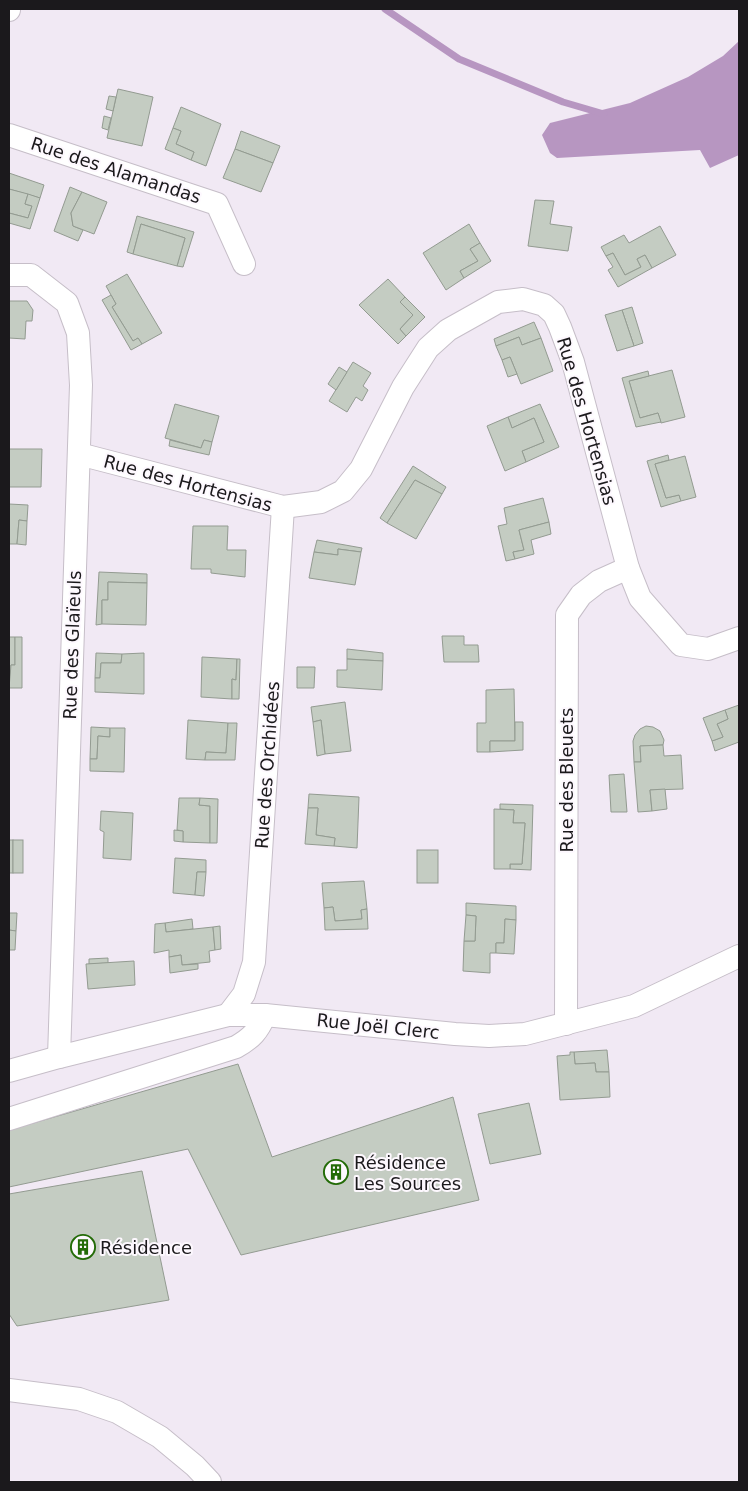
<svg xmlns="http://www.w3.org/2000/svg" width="748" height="1491" viewBox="0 0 748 1491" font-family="'DejaVu Sans',sans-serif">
  <rect width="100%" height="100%" fill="#f1e9f4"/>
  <polygon fill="#b796c1" points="739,41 739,155 710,168 700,150 557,158 550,153 542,135 550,123 630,103 688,77 723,56"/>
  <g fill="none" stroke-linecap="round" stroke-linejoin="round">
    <polyline stroke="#b796c1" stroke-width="7" points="385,9 459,59 563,102 604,114"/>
  </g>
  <g fill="#c4ccc2" stroke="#939b91">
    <polygon points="118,89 153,97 142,146 107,138"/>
    <polygon points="109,96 116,97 113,111 106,109"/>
    <polygon points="181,107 221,124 206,166 191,160 194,152 176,144 181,131 173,128"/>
    <polygon points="104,116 111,118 108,130 102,128"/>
    <polygon points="173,128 181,131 176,144 194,152 191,160 165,149"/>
    <polygon points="241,131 280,146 273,163 235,149"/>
    <polygon points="235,149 273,163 261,192 223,178"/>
    <polygon points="9,173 44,185 40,198 9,189"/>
    <polygon points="70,187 82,192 71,213 73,226 83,230 78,241 54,231"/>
    <polygon points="9,189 28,194 25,204 32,206 28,218 9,213"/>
    <polygon points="82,192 107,202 94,234 73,226 71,213"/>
    <polygon points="28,194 40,198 30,229 9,223 9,213 28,218 32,206 25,204"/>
    <polygon points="535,200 554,201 550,224 572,227 568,251 528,246"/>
    <polygon points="137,216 194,232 183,267 177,266 185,238 141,224 133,254 127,252"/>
    <polygon points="141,224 185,238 177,266 133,254"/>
    <polygon points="469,224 480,243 470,249 478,261 460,271 464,278 446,290 423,253"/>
    <polygon points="660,226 676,255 652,268 645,255 637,259 641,267 625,275 613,253 606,256 601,247 624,235 629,243"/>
    <polygon points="480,243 491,261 464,278 460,271 478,261 470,249"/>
    <polygon points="613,253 625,275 641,267 637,259 645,255 652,268 618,287 608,270 613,267 606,256"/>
    <polygon points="127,274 162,333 142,344 138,338 133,341 112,307 116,304 106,286"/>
    <polygon points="388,279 405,297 400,302 413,315 400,329 406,336 398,344 359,305"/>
    <polygon points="111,295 116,304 112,307 133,341 138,338 142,344 131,350 102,300"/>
    <polygon points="405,297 425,317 406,336 400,329 413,315 400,302"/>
    <polygon points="9,301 27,301 33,310 32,321 26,321 25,339 9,338"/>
    <polygon points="632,307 643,343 634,346 622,310"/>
    <polygon points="622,310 634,346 617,351 605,315"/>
    <polygon points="534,322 541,338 522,345 519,337 496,346 494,339"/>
    <polygon points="519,337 522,345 541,338 553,371 521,384 510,357 502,360 496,346"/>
    <polygon points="510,357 517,374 508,377 502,360"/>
    <polygon points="353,362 371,373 363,386 368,390 362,401 356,397 347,412 329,401"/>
    <polygon points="339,367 347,372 336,390 328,384"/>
    <polygon points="672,370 685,417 661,423 658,413 640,418 629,381"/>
    <polygon points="648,371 649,376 629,381 640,418 658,413 661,422 636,427 622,378"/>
    <polygon points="175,404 219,416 212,442 204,440 201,448 165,438"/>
    <polygon points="540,404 559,447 526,462 522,451 544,442 534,418 512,428 508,417"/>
    <polygon points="508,417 512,428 534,418 544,442 522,451 526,462 505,471 487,426"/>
    <polygon points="170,440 201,448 204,440 212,442 209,455 169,446"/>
    <polygon points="9,449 42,449 41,487 9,487"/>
    <polygon points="668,455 669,460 655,464 666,498 679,495 681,501 661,507 647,461"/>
    <polygon points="685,456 696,497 681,501 679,495 666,498 655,464"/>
    <polygon points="413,466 446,487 442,494 415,480 387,523 380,518"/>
    <polygon points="415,480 442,494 416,539 387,523"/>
    <polygon points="543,498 549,522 519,530 524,550 513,552 515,559 506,561 498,526 507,524 504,508"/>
    <polygon points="9,504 28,505 27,521 19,520 17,544 9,544"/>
    <polygon points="19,520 27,521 26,545 17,544"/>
    <polygon points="549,522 551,534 531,540 534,554 515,559 513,552 524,550 519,530"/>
    <polygon points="193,526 228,526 227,550 246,550 245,577 211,573 211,569 191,569"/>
    <polygon points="317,540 362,548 361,552 338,549 338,555 314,552"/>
    <polygon points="338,549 361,552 355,585 309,578 314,552 338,555"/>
    <polygon points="99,572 147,574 147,583 108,582 108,600 102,600 102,624 96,625"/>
    <polygon points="108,582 147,583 146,625 102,624 102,600 108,600"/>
    <polygon points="442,636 464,636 464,645 478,645 479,662 444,662"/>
    <polygon points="9,637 15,637 15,665 11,665 10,680 9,680"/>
    <polygon points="15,637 22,637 22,688 9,688 11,665 15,665"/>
    <polygon points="347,649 383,653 383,661 347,659"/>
    <polygon points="96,653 122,654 121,663 101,663 100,678 95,678"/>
    <polygon points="144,653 144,694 95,692 95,678 100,678 101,663 121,663 122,654"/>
    <polygon points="202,657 237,659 236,680 232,679 232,699 201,697"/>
    <polygon points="237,659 240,659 239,699 232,699 232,679 236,680"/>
    <polygon points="347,659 383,661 382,690 337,687 337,670 347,670"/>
    <polygon points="297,667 315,667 314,688 297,688"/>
    <polygon points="514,689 515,741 490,741 490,752 477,752 477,723 486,723 486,690"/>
    <polygon points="345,702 351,751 325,754 321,720 313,722 311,707"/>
    <polygon points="739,705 739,742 715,751 712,741 723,737 717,724 728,719 725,710"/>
    <polygon points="725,710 728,719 717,724 723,737 712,741 703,718"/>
    <polygon points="188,720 228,723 226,753 206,752 205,760 186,759"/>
    <polygon points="321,720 325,754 317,756 313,722"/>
    <polygon points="515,722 523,722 523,750 490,752 490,741 515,741"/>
    <polygon points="228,723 237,723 235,760 205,760 206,752 226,753"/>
    <polygon points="646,726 653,727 660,731 664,740 663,745 640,746 641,762 634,762 633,741 635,735 640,729"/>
    <polygon points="91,727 110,728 110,737 98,736 97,759 90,759"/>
    <polygon points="110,728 125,728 124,772 90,771 90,759 97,759 98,736 110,737"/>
    <polygon points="663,745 664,756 681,755 683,789 650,790 652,811 638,812 634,762 641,762 640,746"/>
    <polygon points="624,774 627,812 611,812 609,775"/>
    <polygon points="665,789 667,809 652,811 650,790"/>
    <polygon points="309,794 359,797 357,848 334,846 335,838 316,835 318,808 308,808"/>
    <polygon points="179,798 200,798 199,805 210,806 210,843 183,842 183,831 177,830"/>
    <polygon points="200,798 218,799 217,843 210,843 210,806 199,805"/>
    <polygon points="500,804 533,805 531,870 510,869 510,864 522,864 525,823 513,823 514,810 500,809"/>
    <polygon points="308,808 318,808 316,835 335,838 334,846 305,844"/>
    <polygon points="494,809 514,810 513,823 525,823 522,864 510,864 510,869 494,869"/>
    <polygon points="101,811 133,813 131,860 103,858 104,832 100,830"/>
    <polygon points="174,830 183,831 183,842 174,841"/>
    <rect x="9" y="840" width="4" height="33"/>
    <rect x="13" y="840" width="10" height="33"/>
    <rect x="417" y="850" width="21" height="33"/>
    <polygon points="175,858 206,860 206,872 197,872 195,895 173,893"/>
    <polygon points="197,872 206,872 204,896 195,895"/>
    <polygon points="364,881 367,909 361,910 362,919 335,921 333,907 324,908 322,883"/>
    <polygon points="466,903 516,906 516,920 505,919 504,943 496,943 496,953 490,953 490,973 463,971 464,941 475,941 476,916 466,915"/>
    <polygon points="333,907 335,921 362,919 361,910 367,909 368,929 325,930 324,908"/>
    <polygon points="9,913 17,913 16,931 9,930"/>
    <polygon points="466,915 476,916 475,941 464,941"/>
    <polygon points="192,919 193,929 166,932 165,923"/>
    <polygon points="505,919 516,920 514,954 496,953 496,943 504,943"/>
    <polygon points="165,923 166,932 213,927 215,950 209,951 210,962 182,965 181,955 169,957 169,950 154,953 155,924"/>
    <polygon points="220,926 221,949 215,950 213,927"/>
    <polygon points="9,930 16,931 15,950 9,950"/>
    <polygon points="181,955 182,965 198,964 198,969 170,973 169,957"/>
    <polygon points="108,958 108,963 89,964 89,959"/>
    <polygon points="134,961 135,985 88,989 86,964"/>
    <polygon points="607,1050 609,1072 596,1072 595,1063 575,1064 574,1052"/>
    <polygon points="570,1052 574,1052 575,1064 595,1063 596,1072 609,1072 610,1097 560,1100 557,1056 570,1055"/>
    <polygon points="238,1064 272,1157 453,1097 479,1200 241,1255 188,1149 9,1187 9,1130"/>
    <polygon points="529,1103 541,1154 490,1164 478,1114"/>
    <polygon points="142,1171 169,1300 17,1326 9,1314 9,1194"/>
  </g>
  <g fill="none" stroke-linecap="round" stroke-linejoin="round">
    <defs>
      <g id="street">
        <polyline points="9,10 9,9"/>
        <polyline points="9,135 217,204 244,264"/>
        <polyline points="9,275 31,275 67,303 78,333 81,385 59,1057"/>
        <polyline points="79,454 283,507 321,502 343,491 361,469 403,387 428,348 448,330 498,302 523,299 544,305 554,314 560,327 573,362 628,568 640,598 681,645 708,649 739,638"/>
        <polyline points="228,1015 244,994 254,962 283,507"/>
        <polyline points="566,1024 567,615 581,595 599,581 628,568"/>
        <polyline points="9,1071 59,1057 228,1015 265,1015 455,1034 489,1036 525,1034 634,1006 739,956"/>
        <path d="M9,1119L236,1047C252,1038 258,1031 265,1015"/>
        <polyline points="9,1390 79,1399 117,1412 160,1437 195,1466 210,1482"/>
      </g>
    </defs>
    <use href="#street" stroke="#c6bec8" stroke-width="24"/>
    <use href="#street" stroke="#fff" stroke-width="22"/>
  </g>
  <defs>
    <symbol id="building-ring" viewBox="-11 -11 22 22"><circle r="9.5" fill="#fdf8fe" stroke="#236b07" stroke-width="1.5"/><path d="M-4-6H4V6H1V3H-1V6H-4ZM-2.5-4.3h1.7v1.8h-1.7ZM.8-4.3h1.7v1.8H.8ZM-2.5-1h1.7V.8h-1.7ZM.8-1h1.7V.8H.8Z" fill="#236b07"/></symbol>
  </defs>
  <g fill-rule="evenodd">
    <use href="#building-ring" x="322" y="1158" width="28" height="28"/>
    <use href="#building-ring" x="69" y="1233" width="28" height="28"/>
  </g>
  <g text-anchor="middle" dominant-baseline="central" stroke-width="4" stroke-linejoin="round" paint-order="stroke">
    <g font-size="18" fill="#1b191c" stroke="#fdf8fe">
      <text transform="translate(116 170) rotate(18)">Rue des Alamandas</text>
      <text transform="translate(587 421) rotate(74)">Rue des Hortensias</text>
      <text transform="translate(188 483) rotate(15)">Rue des Hortensias</text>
      <text transform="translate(72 645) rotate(-88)">Rue des Glaïeuls</text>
      <text transform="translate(267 765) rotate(-86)">Rue des Orchidées</text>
      <text transform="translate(566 780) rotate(-90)">Rue des Bleuets</text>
      <text transform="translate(378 1026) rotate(6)">Rue Joël Clerc</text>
    </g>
    <g font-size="18" fill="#1b191c" stroke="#fdf8fe" text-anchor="start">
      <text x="354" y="1162">Résidence<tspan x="354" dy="21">Les Sources</tspan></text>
      <text x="100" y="1247">Résidence</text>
    </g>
  </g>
  <rect width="748" height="1491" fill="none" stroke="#1b191c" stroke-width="20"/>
</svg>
